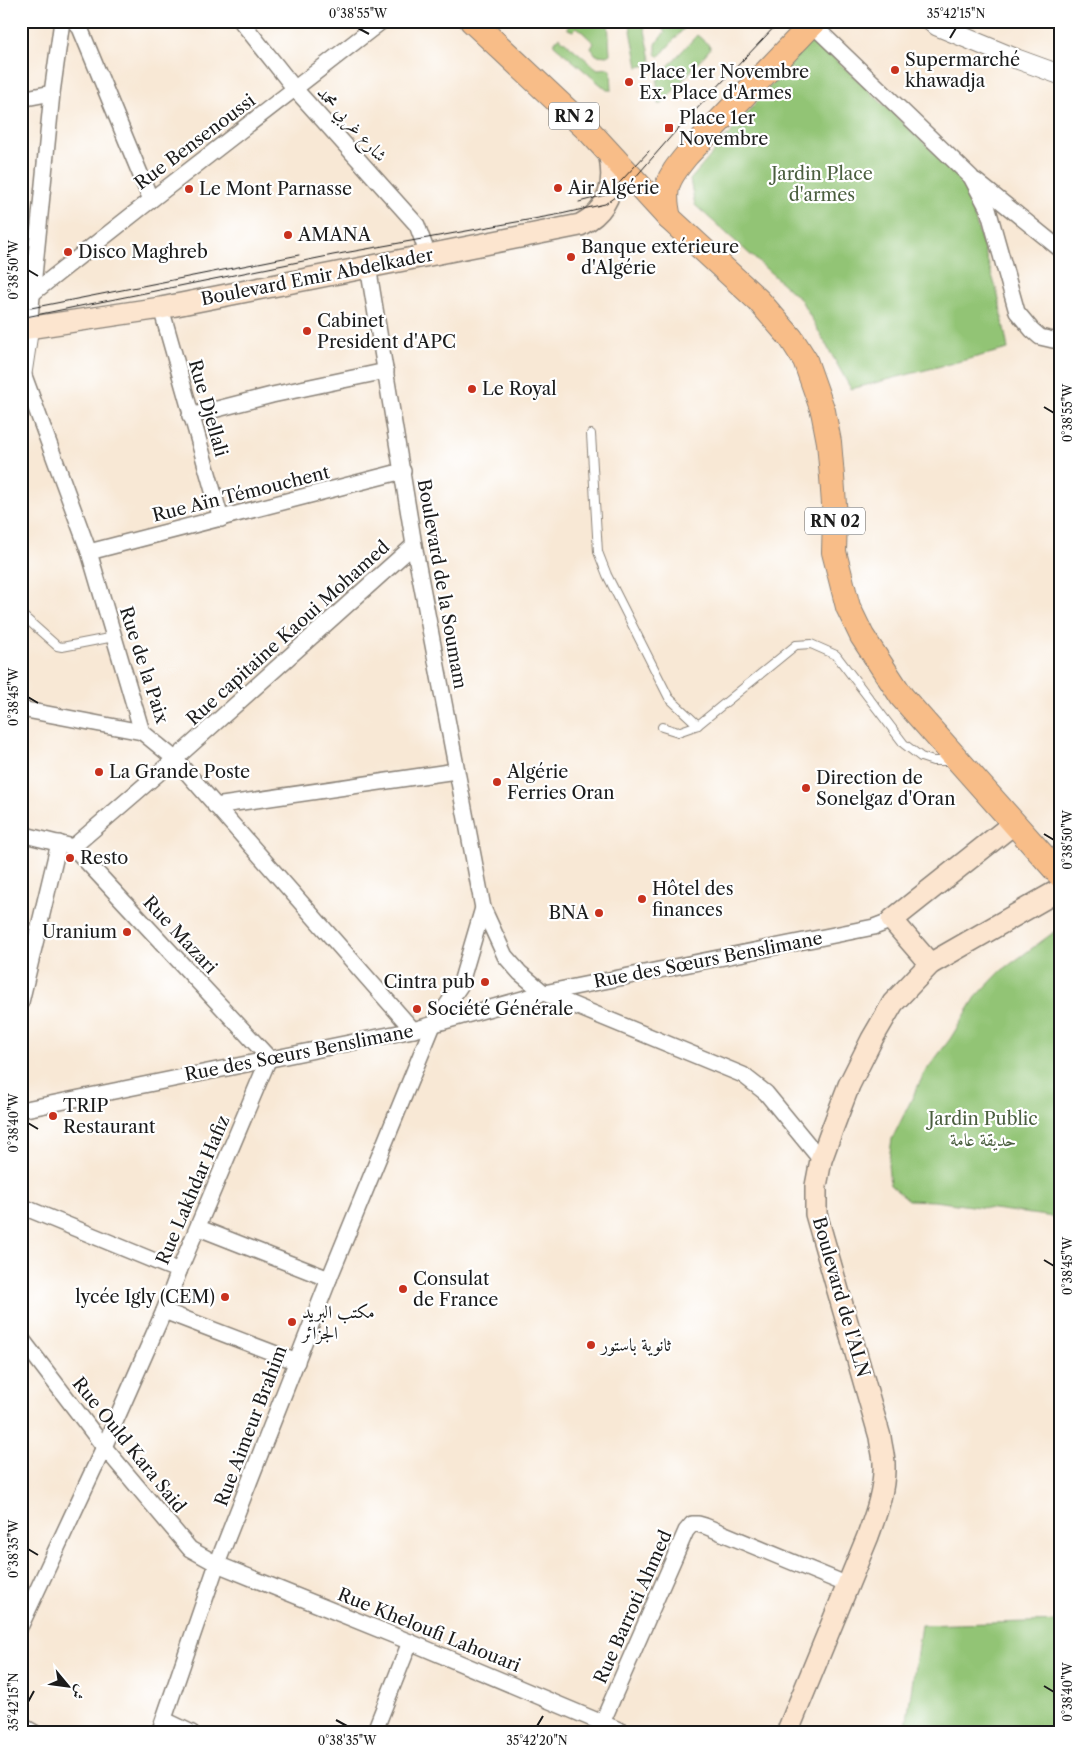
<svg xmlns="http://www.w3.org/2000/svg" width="1082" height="1754" viewBox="0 0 1082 1754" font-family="'Libre Caslon Text',Amiri,serif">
  <rect width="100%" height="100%" fill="#fff"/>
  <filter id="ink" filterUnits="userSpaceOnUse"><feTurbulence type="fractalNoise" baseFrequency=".02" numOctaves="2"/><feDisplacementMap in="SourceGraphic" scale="10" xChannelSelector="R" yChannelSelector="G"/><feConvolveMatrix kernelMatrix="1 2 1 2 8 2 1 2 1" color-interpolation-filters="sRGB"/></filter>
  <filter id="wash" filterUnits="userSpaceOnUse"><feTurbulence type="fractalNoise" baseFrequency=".0096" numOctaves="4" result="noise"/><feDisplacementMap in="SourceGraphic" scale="20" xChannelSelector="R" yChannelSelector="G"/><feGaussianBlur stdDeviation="1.12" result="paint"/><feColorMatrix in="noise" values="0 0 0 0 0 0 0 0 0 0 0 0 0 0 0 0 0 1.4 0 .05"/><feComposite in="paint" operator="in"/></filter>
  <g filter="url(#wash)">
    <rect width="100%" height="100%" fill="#f8e8d5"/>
    <g fill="#92c474" stroke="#577048">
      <polygon points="573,21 608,21 610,54 607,56 596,55 591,48 594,43 577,27 573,31 568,29 568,26"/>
      <polygon points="626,21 643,21 652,64 638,67 630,25"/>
      <polygon points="655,21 682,21 686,26 659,57 656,54 656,43 665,32"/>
      <polygon points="697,35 710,46 710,49 662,104 658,104 657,82 659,76"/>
      <polygon points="559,37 595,67 598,69 608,68 611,70 612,90 607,90 554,45 554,43"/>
      <polygon points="812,37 963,180 998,295 1008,349 851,389 801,300 695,205 690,180"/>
      <polygon points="1061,927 1061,1218 934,1201 908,1200 890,1185 888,1165 892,1139 925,1072 950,1039 976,997 1001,971"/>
      <polygon points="1061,1621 1061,1733 905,1733 921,1625"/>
    </g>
  </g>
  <g filter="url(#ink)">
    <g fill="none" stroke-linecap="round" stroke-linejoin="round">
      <defs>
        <g id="service">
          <polyline points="591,434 598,552 607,575 669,698 698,725"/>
          <polyline points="21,614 57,646 62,647 114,637"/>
          <polyline points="662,727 678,732 698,725 796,645 811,644 836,655 904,744 921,757 933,761 953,761"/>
        </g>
        <g id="minor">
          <polyline points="74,21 80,28 151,200"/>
          <polyline points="241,21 295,89 417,225 428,255"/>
          <polyline points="813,25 971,177 988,209 1017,312 1032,330 1040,337 1053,340 1061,339"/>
          <polyline points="21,99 52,93"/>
          <polyline points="976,181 1060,249"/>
          <polyline points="368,266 414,545 483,908 505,956 520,973 544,993 743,1075 766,1093 821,1160"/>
          <polyline points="33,293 151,200 382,21"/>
          <polyline points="161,308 221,519"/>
          <polyline points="29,327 52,93 62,21"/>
          <polyline points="23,373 89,552 142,732 175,759 413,1030"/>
          <polyline points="190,416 272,395 386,371"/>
          <polyline points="89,552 403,471"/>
          <polyline points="21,709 142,732"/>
          <polyline points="215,806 456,771"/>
          <polyline points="21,834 73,847 269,1058 179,1271 164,1311 104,1447 21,1625"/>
          <polyline points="73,847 175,759 414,545"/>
          <polyline points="21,1002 59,843"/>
          <polyline points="21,1110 413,1030 544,993 874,927 892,920"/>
          <polyline points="21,1206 179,1271"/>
          <polyline points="199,1228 329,1279"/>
          <polyline points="164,1311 297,1362"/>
          <polyline points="21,1338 104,1447 190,1549 217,1564 410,1642 626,1733"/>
          <polyline points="165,1720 192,1733"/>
          <polyline points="602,1723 686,1531 692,1524 698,1524 705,1526 848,1585"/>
          <polyline points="21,1725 35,1733"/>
          <polyline points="159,1733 217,1564 329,1279 433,1025 460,986 483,908"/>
          <polyline points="374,1733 410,1642"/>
        </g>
        <g id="tertiary">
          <polyline points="931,21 937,26 1017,59 1061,75"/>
          <polyline points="21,380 29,327"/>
        </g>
        <g id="secondary">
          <path d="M21,329L161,308L580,225C611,209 616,183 609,152"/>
          <polyline points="930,964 892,920 1013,824"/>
          <path d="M787,1733L868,1536C876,1514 885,1489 884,1464C884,1456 881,1446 880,1437L816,1214V1186L821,1160L833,1127L849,1085L872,1039L893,1003L930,964L1061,889"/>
        </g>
        <g id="primary">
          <polyline points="472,21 590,132 669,218 759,301 791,338 805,360 823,411 829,442 832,477 835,518 834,552 848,607 862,636 902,697 1061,876"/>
          <path d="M669,218C662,188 667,179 687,155L815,21"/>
        </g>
      </defs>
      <use href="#service" stroke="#8a8278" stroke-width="10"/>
      <use href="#minor" stroke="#8a8278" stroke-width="18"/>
      <use href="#tertiary" stroke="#8a8278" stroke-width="21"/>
      <use href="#secondary" stroke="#8a8278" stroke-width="24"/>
      <use href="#primary" stroke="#8a8278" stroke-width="26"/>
      <use href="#service" stroke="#fff" stroke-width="8"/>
      <use href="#minor" stroke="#fff" stroke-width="15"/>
      <use href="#tertiary" stroke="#fff" stroke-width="19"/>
      <use href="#secondary" stroke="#fce5cf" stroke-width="21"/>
      <use href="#primary" stroke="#f8bd88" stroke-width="24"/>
      <g stroke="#1c1c1c" stroke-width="1">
        <polyline points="579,202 609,194 649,151"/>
        <polyline points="21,310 299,255"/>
        <polyline points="21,318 333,255 561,214 605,204 622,192 633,180 674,133 780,21"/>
      </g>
    </g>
  </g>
  <path fill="none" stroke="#1c1c1c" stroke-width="2" d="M358,28L369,34M950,38L956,28M28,270L38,276M1044,407L1054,413M28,697L38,703M1044,834L1054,840M28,1123L38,1129M1044,1260L1054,1266M28,1549L38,1555M1044,1686L1054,1692M28,1702L34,1691M336,1720L347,1726M537,1726L543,1716"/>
  <g fill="#c8321e" stroke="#fff" stroke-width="2">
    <circle cx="895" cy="70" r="5"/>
    <circle cx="629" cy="82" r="5"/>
    <rect x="664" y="123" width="10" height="10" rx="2.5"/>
    <circle cx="558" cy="188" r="5"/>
    <circle cx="189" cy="189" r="5"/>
    <circle cx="288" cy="235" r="5"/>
    <circle cx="68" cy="252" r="5"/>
    <circle cx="571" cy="257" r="5"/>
    <circle cx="307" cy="331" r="5"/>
    <circle cx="472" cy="389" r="5"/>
    <circle cx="99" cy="772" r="5"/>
    <circle cx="497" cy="782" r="5"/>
    <circle cx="806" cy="788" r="5"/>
    <circle cx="70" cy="858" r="5"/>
    <circle cx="642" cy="899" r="5"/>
    <circle cx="599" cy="913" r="5"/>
    <circle cx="127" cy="932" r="5"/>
    <circle cx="485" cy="982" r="5"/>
    <circle cx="417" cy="1009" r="5"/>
    <circle cx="53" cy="1116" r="5"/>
    <circle cx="403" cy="1289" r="5"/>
    <circle cx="225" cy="1297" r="5"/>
    <circle cx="292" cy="1322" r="5"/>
    <circle cx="591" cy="1345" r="5"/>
  </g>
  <g text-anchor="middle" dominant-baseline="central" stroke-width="4.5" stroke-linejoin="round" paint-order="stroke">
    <g fill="#fff" stroke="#606060" stroke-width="1">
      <rect x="549" y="102.5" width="50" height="27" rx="4"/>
      <rect x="805" y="507.5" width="60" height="27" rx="4"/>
    </g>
    <g font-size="16" font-weight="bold" fill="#1c1c1c">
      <text x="574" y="116">RN 2</text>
      <text x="835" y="521">RN 02</text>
    </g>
    <g font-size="18" fill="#1c1c1c" stroke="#fff" text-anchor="start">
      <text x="905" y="60">Supermarché<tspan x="905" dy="21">khawadja</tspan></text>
      <text x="639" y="72">Place 1er Novembre<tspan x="639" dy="21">Ex. Place d'Armes</tspan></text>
      <text x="679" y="118">Place 1er<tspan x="679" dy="21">Novembre</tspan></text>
      <text x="568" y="188">Air Algérie</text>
      <text x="199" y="189">Le Mont Parnasse</text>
      <text x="298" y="235">AMANA</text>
      <text x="581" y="247">Banque extérieure<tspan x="581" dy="21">d'Algérie</tspan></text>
      <text x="78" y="252">Disco Maghreb</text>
      <text x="317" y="321">Cabinet<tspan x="317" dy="21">President d'APC</tspan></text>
      <text x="482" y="389">Le Royal</text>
      <text x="109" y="772">La Grande Poste</text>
      <text x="507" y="772">Algérie<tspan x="507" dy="21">Ferries Oran</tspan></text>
      <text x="816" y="778">Direction de<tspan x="816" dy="21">Sonelgaz d'Oran</tspan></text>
      <text x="80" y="858">Resto</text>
      <text x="652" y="889">Hôtel des<tspan x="652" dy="21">finances</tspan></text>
      <text x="589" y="913" text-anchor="end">BNA</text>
      <text x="117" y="932" text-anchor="end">Uranium</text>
      <text x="475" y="982" text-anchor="end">Cintra pub</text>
      <text x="427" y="1009">Société Générale</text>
      <text x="63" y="1106">TRIP<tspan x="63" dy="21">Restaurant</tspan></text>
      <text x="413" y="1279">Consulat<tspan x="413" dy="21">de France</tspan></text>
      <text x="215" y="1297" text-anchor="end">lycée Igly (CEM)</text>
      <text x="302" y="1312">مكتب البريد<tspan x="302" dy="21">الجزائر</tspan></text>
      <text x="601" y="1345">ثانوية باستور</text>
    </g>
    <g font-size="18" fill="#1c1c1c" stroke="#fff">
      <text transform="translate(352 124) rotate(48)">شارع غربي محمد</text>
      <text transform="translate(195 142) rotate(-37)">Rue Bensenoussi</text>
      <text transform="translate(317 277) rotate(-11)">Boulevard Emir Abdelkader</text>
      <text transform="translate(208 408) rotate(74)">Rue Djellali</text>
      <text transform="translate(241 494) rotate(-14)">Rue Aïn Témouchent</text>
      <text transform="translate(442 584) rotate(80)">Boulevard de la Soumam</text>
      <text transform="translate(288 633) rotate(-42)">Rue capitaine Kaoui Mohamed</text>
      <text transform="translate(144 665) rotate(72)">Rue de la Paix</text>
      <text transform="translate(180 935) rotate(47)">Rue Mazari</text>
      <text transform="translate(708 960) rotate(-11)">Rue des Sœurs Benslimane</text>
      <text transform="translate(299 1053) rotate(-11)">Rue des Sœurs Benslimane</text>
      <text transform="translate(193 1190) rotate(-67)">Rue Lakhdar Hafiz</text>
      <text transform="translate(841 1297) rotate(74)">Boulevard de l'ALN</text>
      <text transform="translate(251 1426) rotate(-69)">Rue Aimeur Brahim</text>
      <text transform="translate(129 1445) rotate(51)">Rue Ould Kara Said</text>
      <text transform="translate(633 1607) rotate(-66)">Rue Barroti Ahmed</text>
      <text transform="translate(429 1630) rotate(22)">Rue Kheloufi Lahouari</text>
    </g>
    <g font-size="18" fill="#4b5f3f" stroke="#fff">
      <text x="822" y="174">Jardin Place<tspan x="822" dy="21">d'armes</tspan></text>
      <text x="983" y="1119">Jardin Public<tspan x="983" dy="21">حديقة عامة</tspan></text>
    </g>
  </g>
  <rect width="1082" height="1754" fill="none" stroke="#fff" stroke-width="55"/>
  <g transform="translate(68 1686) rotate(119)" stroke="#ffffff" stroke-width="4" paint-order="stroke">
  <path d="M0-4L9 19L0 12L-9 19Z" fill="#1c1c1c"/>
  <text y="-8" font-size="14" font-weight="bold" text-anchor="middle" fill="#1c1c1c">ش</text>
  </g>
  <rect x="28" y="28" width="1026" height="1698" fill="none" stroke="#1c1c1c" stroke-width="2"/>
  <g font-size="12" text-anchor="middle" fill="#1c1c1c">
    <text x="358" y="18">0°38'55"W</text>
    <text x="956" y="18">35°42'15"N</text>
    <text transform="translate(14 270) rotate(-90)" y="4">0°38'50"W</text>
    <text transform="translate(1068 413) rotate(-90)" y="4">0°38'55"W</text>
    <text transform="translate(14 697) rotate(-90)" y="4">0°38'45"W</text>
    <text transform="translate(1068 840) rotate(-90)" y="4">0°38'50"W</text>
    <text transform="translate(14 1123) rotate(-90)" y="4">0°38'40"W</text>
    <text transform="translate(1068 1266) rotate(-90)" y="4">0°38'45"W</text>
    <text transform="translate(14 1549) rotate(-90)" y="4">0°38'35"W</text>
    <text transform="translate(1068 1692) rotate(-90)" y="4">0°38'40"W</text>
    <text transform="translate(14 1702) rotate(-90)" y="4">35°42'15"N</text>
    <text x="347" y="1745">0°38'35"W</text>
    <text x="537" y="1745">35°42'20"N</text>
  </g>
</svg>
